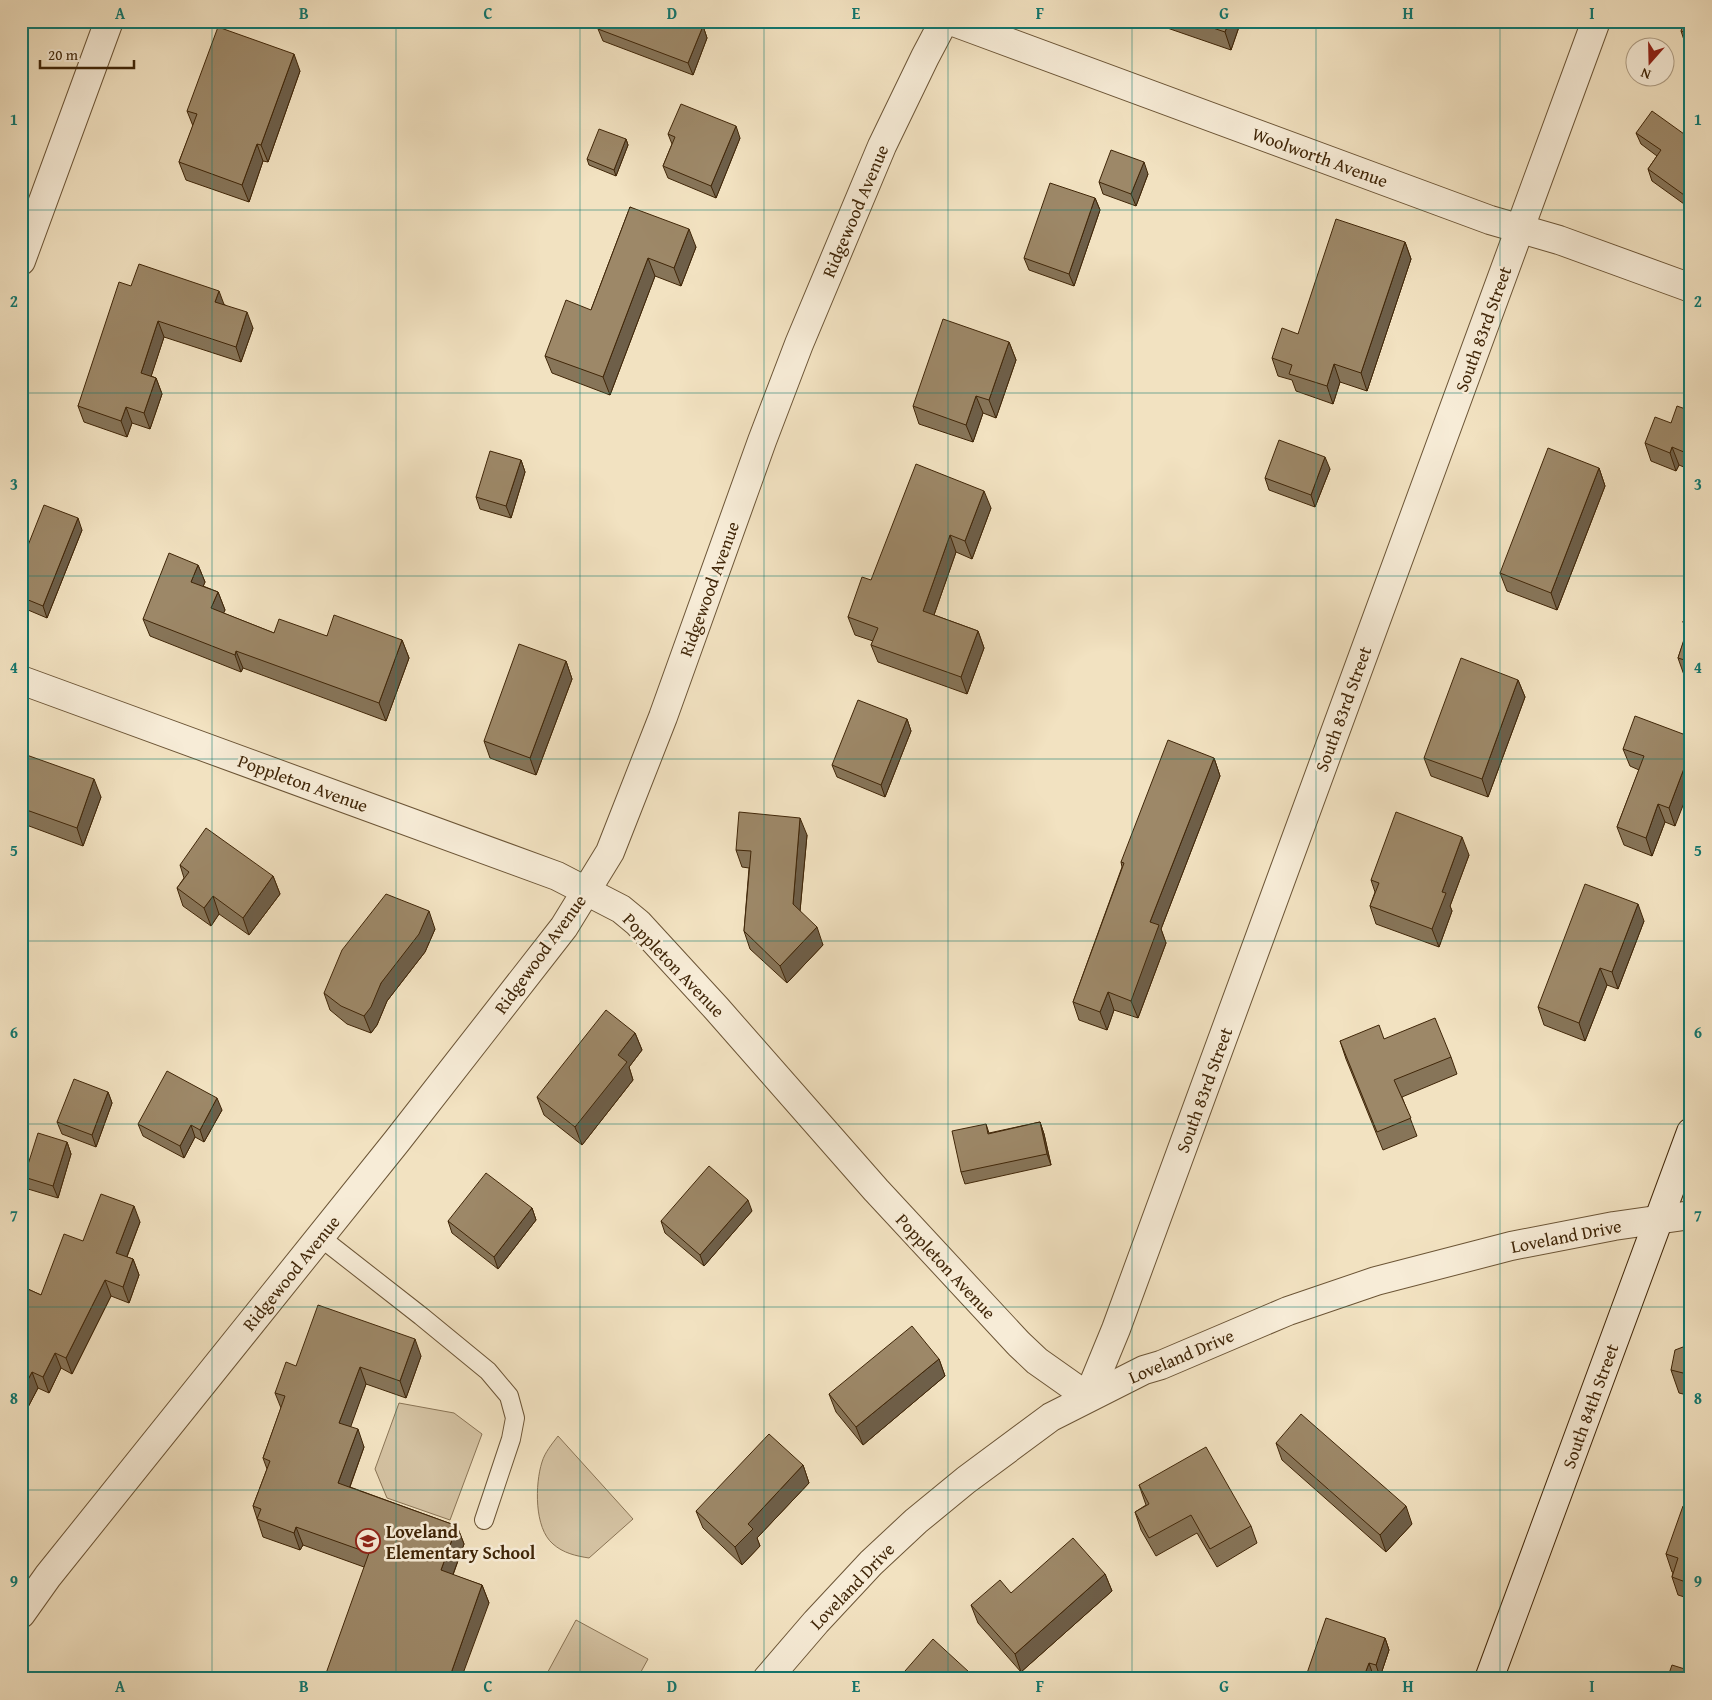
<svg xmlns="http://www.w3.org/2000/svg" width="1712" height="1700" viewBox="0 0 1712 1700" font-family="'Gentium Book Plus',serif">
  <rect width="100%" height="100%" fill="#f2e2c1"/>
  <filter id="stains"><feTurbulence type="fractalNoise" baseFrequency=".004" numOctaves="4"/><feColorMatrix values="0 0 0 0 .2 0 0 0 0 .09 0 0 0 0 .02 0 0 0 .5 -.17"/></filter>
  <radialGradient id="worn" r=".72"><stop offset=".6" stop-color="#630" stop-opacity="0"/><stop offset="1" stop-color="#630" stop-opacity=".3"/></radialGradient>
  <g fill="#d4c2a2" stroke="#8a7455">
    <polygon points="399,1403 454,1413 482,1434 450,1520 387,1498 375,1469"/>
    <path d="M558,1436L633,1519L589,1558C576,1556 563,1553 553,1544C534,1528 535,1484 542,1462C545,1452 552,1444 558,1436Z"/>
    <polygon points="576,1620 648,1659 637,1679 544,1679"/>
  </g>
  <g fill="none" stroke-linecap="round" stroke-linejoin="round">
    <defs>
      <polyline id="service" points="320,1237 421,1316 488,1371 509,1396 515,1418 511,1439 484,1520"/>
      <g id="minor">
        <polyline points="951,21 1490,220 1559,240 1691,288"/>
        <polyline points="21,261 109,21"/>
        <polyline points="21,680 557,876 621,909 638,923 717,1009 876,1190 1019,1344 1037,1361 1088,1397 1116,1329 1596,21"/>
        <polyline points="21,1614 48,1576 397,1141 564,927 610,852 663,717 762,441 799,344 882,146 925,57 944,21"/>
        <polyline points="767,1679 816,1622 871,1563 916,1521 966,1480 1051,1417 1144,1370 1161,1365 1288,1311 1376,1281 1511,1246 1614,1226 1691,1215"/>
      </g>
      <polyline id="secondary" points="1489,1679 1691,1132"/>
    </defs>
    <use href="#service" stroke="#6c5536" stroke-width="20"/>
    <use href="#minor" stroke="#6c5536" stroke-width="30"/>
    <use href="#secondary" stroke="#402608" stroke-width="30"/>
    <use href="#service" stroke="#f7ecd7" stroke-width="18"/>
    <use href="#minor" stroke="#f7ecd7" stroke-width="28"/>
    <use href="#secondary" stroke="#f7ecd7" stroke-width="28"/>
  </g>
  <g fill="#877559" stroke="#402608">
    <polygon points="1147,21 1241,21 1231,50"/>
    <polygon points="1691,21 1691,50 1687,49 1681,31"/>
    <polygon points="703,26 707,38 693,75 603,41 598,29"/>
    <polygon points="300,71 268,162 263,161 249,202 186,180 179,162 193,126 187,111"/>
    <polygon points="1636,133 1691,139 1691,209 1652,181 1648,169 1657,156 1641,144"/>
    <polygon points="668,134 740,138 716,198 668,178 663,166 672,144"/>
    <polygon points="626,139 628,145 616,176 589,165 587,159"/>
    <polygon points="1148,174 1136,206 1103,194 1099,182"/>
    <polygon points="1095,198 1100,210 1074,286 1029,270 1024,258"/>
    <polygon points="630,207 696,247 681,286 655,276 610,395 552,373 545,356 591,310"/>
    <polygon points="1405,242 1411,259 1367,391 1340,382 1333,404 1296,391 1292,380 1278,376 1272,358 1298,334"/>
    <polygon points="131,286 224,304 253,328 241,362 164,337 151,376 156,378 162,394 150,429 132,423 127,437 84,422 78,406"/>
    <polygon points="1009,342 1016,360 996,418 983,413 973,442 919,424 913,406"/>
    <polygon points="1691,411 1691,470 1679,465 1676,471 1651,461 1645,443 1671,423"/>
    <polygon points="521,460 525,472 511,518 480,509 476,497"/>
    <polygon points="1599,468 1605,486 1557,610 1507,591 1500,573"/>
    <polygon points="1330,469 1315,507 1269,490 1265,478"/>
    <polygon points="991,508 972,559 956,552 934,615 978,631 984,648 967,694 878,662 871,645 873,641 855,635 848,617 871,580"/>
    <polygon points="82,530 47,618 21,607 21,563"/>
    <polygon points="198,565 205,582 203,586 218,592 225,610 223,613 274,633 402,640 409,658 386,721 243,668 241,672 150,636 143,619"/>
    <polygon points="1691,600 1691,678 1684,675 1678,658 1687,632 1683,622"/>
    <polygon points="566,661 572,679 536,775 490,758 484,741"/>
    <polygon points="1518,680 1525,697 1488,797 1431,776 1424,758"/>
    <polygon points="907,719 911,731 885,797 837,777 832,765"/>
    <polygon points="1691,737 1675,826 1665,822 1652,856 1624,845 1617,827 1639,770 1630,766 1623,749"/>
    <polygon points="21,753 101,797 83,846 21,823"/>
    <polygon points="1214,758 1220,776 1161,929 1166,943 1138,1018 1114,1010 1107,1030 1079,1020 1073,1002 1122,867 1121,862"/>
    <polygon points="807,835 800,911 823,945 787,983 750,949 744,931 749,868 742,867 736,850"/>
    <polygon points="1469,855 1450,906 1452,911 1439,947 1376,924 1370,906 1375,892 1371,880"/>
    <polygon points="180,865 273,876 280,894 249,935 219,914 211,926 183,906 177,888 184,878"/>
    <polygon points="1644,921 1618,989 1607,985 1585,1041 1544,1025 1538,1007"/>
    <polygon points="435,929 425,952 387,1001 377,1025 371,1033 347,1024 330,1010 324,993"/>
    <polygon points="635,1033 642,1050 629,1067 633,1080 582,1145 544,1115 537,1097"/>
    <polygon points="1384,1039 1451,1057 1457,1074 1402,1097 1417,1136 1383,1150 1346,1059 1340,1041"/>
    <polygon points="108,1092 112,1103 96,1147 62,1134 57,1122"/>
    <polygon points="222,1110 204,1142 195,1137 184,1158 143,1136 138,1124"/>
    <polygon points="1040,1122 1044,1134 1051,1165 965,1184 961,1172 986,1124 989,1133"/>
    <polygon points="67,1142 71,1154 58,1198 28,1189 24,1177"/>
    <polygon points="532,1208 536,1220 498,1269 452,1233 448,1221"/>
    <polygon points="752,1211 704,1266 665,1233 661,1221"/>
    <polygon points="140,1222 127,1257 133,1259 139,1275 129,1303 111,1296 72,1374 61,1368 49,1393 38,1388 27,1409 21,1406 21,1286 41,1295 83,1241"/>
    <polygon points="1691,1344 1691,1396 1679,1393 1671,1370"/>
    <polygon points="421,1356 406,1398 366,1384 350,1427 364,1447 350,1487 457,1526 464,1544 453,1575 482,1585 489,1603 364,1567 303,1545 300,1550 263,1537 253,1506 267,1469 263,1458 281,1408 275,1393 296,1366"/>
    <polygon points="939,1359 945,1376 863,1445 836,1412 829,1394"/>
    <polygon points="1276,1443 1412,1524 1386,1552 1282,1460"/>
    <polygon points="803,1465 809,1483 757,1538 760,1546 742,1565 703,1528 696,1511"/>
    <polygon points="1139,1485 1251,1526 1257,1543 1217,1567 1197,1533 1156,1556 1141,1530 1135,1512 1146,1505"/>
    <polygon points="1691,1509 1691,1599 1678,1595 1672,1577 1673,1572 1672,1572 1666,1554"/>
    <polygon points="1105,1574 1112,1591 1021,1672 978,1623 971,1605 1011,1593"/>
    <polygon points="1385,1638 1389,1650 1380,1677 1373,1675 1305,1679"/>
  </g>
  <g fill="#6e5f49" stroke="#402608">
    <polygon points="1229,21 1241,21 1231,50 1225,32"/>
    <polygon points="703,26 707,38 693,75 688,63"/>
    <polygon points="294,54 300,71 268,162 261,145"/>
    <polygon points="736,126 740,138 716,198 711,186"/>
    <polygon points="626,139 628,145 616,176 614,170"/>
    <polygon points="257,144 263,161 249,202 242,185"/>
    <polygon points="1144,162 1148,174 1136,206 1131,194"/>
    <polygon points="1095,198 1100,210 1074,286 1069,274"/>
    <polygon points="689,229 696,247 681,286 674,268"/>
    <polygon points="1405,242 1411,259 1367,391 1361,373"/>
    <polygon points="648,258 655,276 610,395 603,377"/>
    <polygon points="219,291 225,307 215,302"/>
    <polygon points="247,312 253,328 241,362 236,347"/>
    <polygon points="158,321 164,337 147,389 141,373"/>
    <polygon points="1009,342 1016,360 996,418 989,400"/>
    <polygon points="1334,364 1340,382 1333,404 1327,386"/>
    <polygon points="156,378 162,394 150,429 144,413"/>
    <polygon points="976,396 983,413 973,442 966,425"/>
    <polygon points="126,407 132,423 127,437 121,421"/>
    <polygon points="1672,447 1679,465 1676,471 1670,453"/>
    <polygon points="1325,457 1330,469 1315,507 1311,495"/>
    <polygon points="521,460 525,472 511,518 506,506"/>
    <polygon points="1599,468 1605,486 1557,610 1551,593"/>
    <polygon points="984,491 991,508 972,559 965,541"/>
    <polygon points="78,518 82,530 47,618 43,606"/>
    <polygon points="950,535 956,552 929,629 923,611"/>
    <polygon points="198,565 205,582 198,599 191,582"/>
    <polygon points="218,592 225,610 218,626 211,608"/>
    <polygon points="978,631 984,648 967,694 961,677"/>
    <polygon points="402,640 409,658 386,721 379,703"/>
    <polygon points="236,651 243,668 241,672 235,655"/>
    <polygon points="566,661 572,679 536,775 530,758"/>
    <polygon points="1518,680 1525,697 1488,797 1482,779"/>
    <polygon points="907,719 911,731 885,797 881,785"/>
    <polygon points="1691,750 1691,785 1675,826 1669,808"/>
    <polygon points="1214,758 1220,776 1161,929 1166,943 1138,1018 1131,1001 1150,922"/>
    <polygon points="94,779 101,797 83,846 77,828"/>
    <polygon points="1658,804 1665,822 1652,856 1646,838"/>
    <polygon points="800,818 807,835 799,922 793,904"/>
    <polygon points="1462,837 1469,855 1450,906 1452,911 1439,947 1432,929 1442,892"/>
    <polygon points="273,876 280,894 249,935 243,918"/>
    <polygon points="213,896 219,914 211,926 204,908"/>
    <polygon points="1638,904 1644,921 1618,989 1612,972"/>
    <polygon points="429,911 435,929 425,952 387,1001 377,1025 371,1033 364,1016 381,983"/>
    <polygon points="817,927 823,945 787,983 780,966"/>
    <polygon points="1600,968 1607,985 1585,1041 1579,1023"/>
    <polygon points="1108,992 1114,1010 1107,1030 1100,1012"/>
    <polygon points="635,1033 642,1050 629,1067 633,1080 582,1145 575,1127 618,1055"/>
    <polygon points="108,1092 112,1103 96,1147 92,1135"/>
    <polygon points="217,1098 222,1110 204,1142 200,1130"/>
    <polygon points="1040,1122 1044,1134 1051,1165 1047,1154"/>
    <polygon points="191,1125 195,1137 184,1158 180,1146"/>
    <polygon points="67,1142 71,1154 58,1198 53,1186"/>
    <polygon points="748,1200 752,1211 704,1266 700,1255"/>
    <polygon points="134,1206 140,1222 122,1269 116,1253"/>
    <polygon points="532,1208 536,1220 498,1269 494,1257"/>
    <polygon points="133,1259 139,1275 129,1303 123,1287"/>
    <polygon points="105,1280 111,1296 72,1374 66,1358"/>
    <polygon points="415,1339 421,1356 406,1398 400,1381"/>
    <polygon points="55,1353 61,1368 49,1393 43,1377"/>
    <polygon points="939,1359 945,1376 863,1445 856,1427"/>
    <polygon points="360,1367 366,1384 346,1440 339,1423"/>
    <polygon points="32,1372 38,1388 27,1409 21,1393"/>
    <polygon points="358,1429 364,1447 345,1500 338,1483"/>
    <polygon points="803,1465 809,1483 757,1538 760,1546 742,1565 735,1547 748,1524"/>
    <polygon points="1406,1506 1412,1524 1386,1552 1380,1535"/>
    <polygon points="457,1526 464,1544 448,1588 441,1570"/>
    <polygon points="296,1527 303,1545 300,1550 294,1533"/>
    <polygon points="1105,1574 1112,1591 1021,1672 1015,1654"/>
    <polygon points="482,1585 489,1603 461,1679 449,1679"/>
    <polygon points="1385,1638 1389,1650 1380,1677 1376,1665"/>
    <polygon points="1369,1663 1373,1675 1372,1679 1363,1679"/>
    <polygon points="969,1672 972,1679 963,1679"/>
  </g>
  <g fill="#9d8868" stroke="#402608">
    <polygon points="601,21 690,21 703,26 688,63 598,29"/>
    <polygon points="1192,21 1229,21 1225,32"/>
    <polygon points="1684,21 1691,21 1691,35 1681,31"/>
    <polygon points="218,27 294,54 261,145 257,144 242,185 179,162 197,114 187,111"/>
    <polygon points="681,104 736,126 711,186 663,166 675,137 668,134"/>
    <polygon points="1652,111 1691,139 1691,200 1648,169 1661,150 1636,133"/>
    <polygon points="599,129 626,139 614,170 587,159"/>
    <polygon points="1111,150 1144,162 1131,194 1099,182"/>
    <polygon points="1050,183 1095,198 1069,274 1024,258"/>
    <polygon points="630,207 689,229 674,268 648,258 603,377 545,356 566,300 591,310"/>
    <polygon points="1336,219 1405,242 1361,373 1334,364 1327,386 1289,374 1292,365 1272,358 1282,328 1298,334"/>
    <polygon points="139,264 219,291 215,302 247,312 236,347 158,321 141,373 156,378 144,413 126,407 121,421 78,406 119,282 131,286"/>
    <polygon points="943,319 1009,342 989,400 976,396 966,425 913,406"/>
    <polygon points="1677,406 1691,411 1691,455 1672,447 1670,453 1645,443 1655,417 1671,423"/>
    <polygon points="1279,440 1325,457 1311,495 1265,478"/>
    <polygon points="1548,448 1599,468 1551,593 1500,573"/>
    <polygon points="490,451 521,460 506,506 476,497"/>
    <polygon points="916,464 984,491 965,541 950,535 923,611 978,631 961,677 871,645 878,628 848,617 862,577 871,580"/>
    <polygon points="44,505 78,518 43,606 21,597 21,563"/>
    <polygon points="169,553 198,565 191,582 218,592 211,608 274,633 279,619 327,636 334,615 402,640 379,703 236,651 235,655 143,619"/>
    <polygon points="1691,600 1691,662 1678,658 1689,624 1683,622"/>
    <polygon points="519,644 566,661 530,758 484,741"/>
    <polygon points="1461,658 1518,680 1482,779 1424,758"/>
    <polygon points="858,700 907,719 881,785 832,765"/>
    <polygon points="1635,716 1691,737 1691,750 1669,808 1658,804 1646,838 1617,827 1644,756 1623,749"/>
    <polygon points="1168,740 1214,758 1150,922 1159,925 1131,1001 1108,992 1100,1012 1073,1002 1124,863 1121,862"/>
    <polygon points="21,753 94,779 77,828 21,808"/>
    <polygon points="739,812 800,818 793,904 817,927 780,966 744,931 751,851 736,850"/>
    <polygon points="1396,812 1462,837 1442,892 1446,893 1432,929 1370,906 1379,883 1371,880"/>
    <polygon points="206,828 273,876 243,918 213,896 204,908 177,888 189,872 180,865"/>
    <polygon points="1585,884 1638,904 1612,972 1600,968 1579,1023 1538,1007"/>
    <polygon points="386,894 429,911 419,934 381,983 371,1007 364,1016 341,1006 324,993 342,950"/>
    <polygon points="606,1010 635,1033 618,1055 627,1062 575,1127 537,1097"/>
    <polygon points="1435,1018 1451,1057 1394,1080 1411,1118 1377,1132 1340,1041 1379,1025 1384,1039"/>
    <polygon points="167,1071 217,1098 200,1130 191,1125 180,1146 138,1124"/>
    <polygon points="74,1079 108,1092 92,1135 57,1122"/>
    <polygon points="1040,1122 1047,1154 961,1172 952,1131 986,1124 988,1134"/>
    <polygon points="38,1133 67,1142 53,1186 24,1177"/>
    <polygon points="709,1166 748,1200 700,1255 661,1221"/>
    <polygon points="486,1173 532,1208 494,1257 448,1221"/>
    <polygon points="101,1194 134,1206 116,1253 133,1259 123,1287 105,1280 66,1358 55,1353 43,1377 32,1372 21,1393 21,1286 41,1295 64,1234 83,1241"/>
    <polygon points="318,1305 415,1339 400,1381 360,1367 339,1423 358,1429 338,1483 457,1526 441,1570 482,1585 449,1679 324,1679 369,1553 296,1527 294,1533 257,1519 261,1509 253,1506 270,1461 263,1458 285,1396 275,1393 286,1362 296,1366"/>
    <polygon points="912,1326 939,1359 856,1427 829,1394"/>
    <polygon points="1691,1344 1691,1375 1671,1370 1675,1350"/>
    <polygon points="1301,1414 1406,1506 1380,1535 1276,1443"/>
    <polygon points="769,1434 803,1465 748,1524 753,1529 735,1547 696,1511"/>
    <polygon points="1206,1447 1251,1526 1210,1549 1191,1515 1149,1538 1135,1512 1149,1504 1139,1485"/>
    <polygon points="1683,1506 1691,1509 1691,1584 1672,1577 1678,1558 1666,1554"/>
    <polygon points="1073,1538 1105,1574 1015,1654 971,1605 1000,1580 1011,1593"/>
    <polygon points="1326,1618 1385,1638 1376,1665 1369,1663 1363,1679 1305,1679"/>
    <polygon points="933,1639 969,1672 963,1679 898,1679"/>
    <polygon points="1672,1665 1691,1671 1691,1679 1667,1679"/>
  </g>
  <path fill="none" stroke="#0f766e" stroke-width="1" stroke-opacity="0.55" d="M212,21V1679M396,21V1679M580,21V1679M764,21V1679M948,21V1679M1132,21V1679M1316,21V1679M1500,21V1679M21,210H1691M21,393H1691M21,576H1691M21,759H1691M21,941H1691M21,1124H1691M21,1307H1691M21,1490H1691"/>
  <defs>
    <symbol id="school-ring" viewBox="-11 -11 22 22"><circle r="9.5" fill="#f7ecd7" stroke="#8f2418" stroke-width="1.5"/><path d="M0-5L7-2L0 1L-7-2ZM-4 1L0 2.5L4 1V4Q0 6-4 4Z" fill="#8f2418"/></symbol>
  </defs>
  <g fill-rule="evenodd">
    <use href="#school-ring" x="354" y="1527" width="28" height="28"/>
  </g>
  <g text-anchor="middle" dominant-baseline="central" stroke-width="5" stroke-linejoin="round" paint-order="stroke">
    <g font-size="18" fill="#402608" stroke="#f7ecd7">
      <text transform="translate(1320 157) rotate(20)">Woolworth Avenue</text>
      <text transform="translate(855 211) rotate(-67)">Ridgewood Avenue</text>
      <text transform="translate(1483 329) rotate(-70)">South 83rd Street</text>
      <text transform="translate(709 589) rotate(-70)">Ridgewood Avenue</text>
      <text transform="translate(1343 709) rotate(-70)">South 83rd Street</text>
      <text transform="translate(303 783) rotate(20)">Poppleton Avenue</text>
      <text transform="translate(540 954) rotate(-54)">Ridgewood Avenue</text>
      <text transform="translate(674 965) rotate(46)">Poppleton Avenue</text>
      <text transform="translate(1204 1090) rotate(-70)">South 83rd Street</text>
      <text transform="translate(1566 1236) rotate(-11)">Loveland Drive</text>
      <text transform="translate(946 1266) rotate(47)">Poppleton Avenue</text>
      <text transform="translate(291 1273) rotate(-51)">Ridgewood Avenue</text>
      <text transform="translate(1181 1356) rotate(-23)">Loveland Drive</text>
      <text transform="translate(1590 1406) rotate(-70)">South 84th Street</text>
      <text transform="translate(852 1586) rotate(-46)">Loveland Drive</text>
    </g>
    <g font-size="18" font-weight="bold" fill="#402608" stroke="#f7ecd7" text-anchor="start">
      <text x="386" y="1531">Loveland<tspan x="386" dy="21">Elementary School</tspan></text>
    </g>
  </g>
  <rect width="1712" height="1700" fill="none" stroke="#f2e2c1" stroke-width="55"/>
  <g transform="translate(1650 62) rotate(200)"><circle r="24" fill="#f7ecd7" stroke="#ae9d84"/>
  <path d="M0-4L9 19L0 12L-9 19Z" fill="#8f2418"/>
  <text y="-8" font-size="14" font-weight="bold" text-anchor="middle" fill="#402608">N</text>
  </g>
  <path d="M40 60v8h94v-8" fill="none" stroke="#402608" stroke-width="2.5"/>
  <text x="48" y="60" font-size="15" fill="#402608" stroke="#f7ecd7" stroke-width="4" paint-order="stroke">20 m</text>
  <rect x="28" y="28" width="1656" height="1644" fill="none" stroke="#0f766e" stroke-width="2"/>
  <g font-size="16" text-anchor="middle" font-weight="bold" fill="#0f766e">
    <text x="120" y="19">A</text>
    <text x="304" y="19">B</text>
    <text x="488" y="19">C</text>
    <text x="672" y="19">D</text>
    <text x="856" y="19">E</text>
    <text x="1040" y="19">F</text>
    <text x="1224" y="19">G</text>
    <text x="1408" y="19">H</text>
    <text x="1592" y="19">I</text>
    <text x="14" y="125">1</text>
    <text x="1698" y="125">1</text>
    <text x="14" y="307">2</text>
    <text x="1698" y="307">2</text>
    <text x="14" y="490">3</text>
    <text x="1698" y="490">3</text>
    <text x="14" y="673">4</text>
    <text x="1698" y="673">4</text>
    <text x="14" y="856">5</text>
    <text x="1698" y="856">5</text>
    <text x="14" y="1038">6</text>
    <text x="1698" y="1038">6</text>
    <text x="14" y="1221">7</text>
    <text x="1698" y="1221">7</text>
    <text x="14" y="1404">8</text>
    <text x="1698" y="1404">8</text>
    <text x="14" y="1587">9</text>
    <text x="1698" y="1587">9</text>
    <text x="120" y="1692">A</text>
    <text x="304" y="1692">B</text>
    <text x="488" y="1692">C</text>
    <text x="672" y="1692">D</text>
    <text x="856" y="1692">E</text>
    <text x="1040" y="1692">F</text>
    <text x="1224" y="1692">G</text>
    <text x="1408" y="1692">H</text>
    <text x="1592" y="1692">I</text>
  </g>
  <rect width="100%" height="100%" filter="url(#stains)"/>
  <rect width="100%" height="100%" fill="url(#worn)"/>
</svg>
